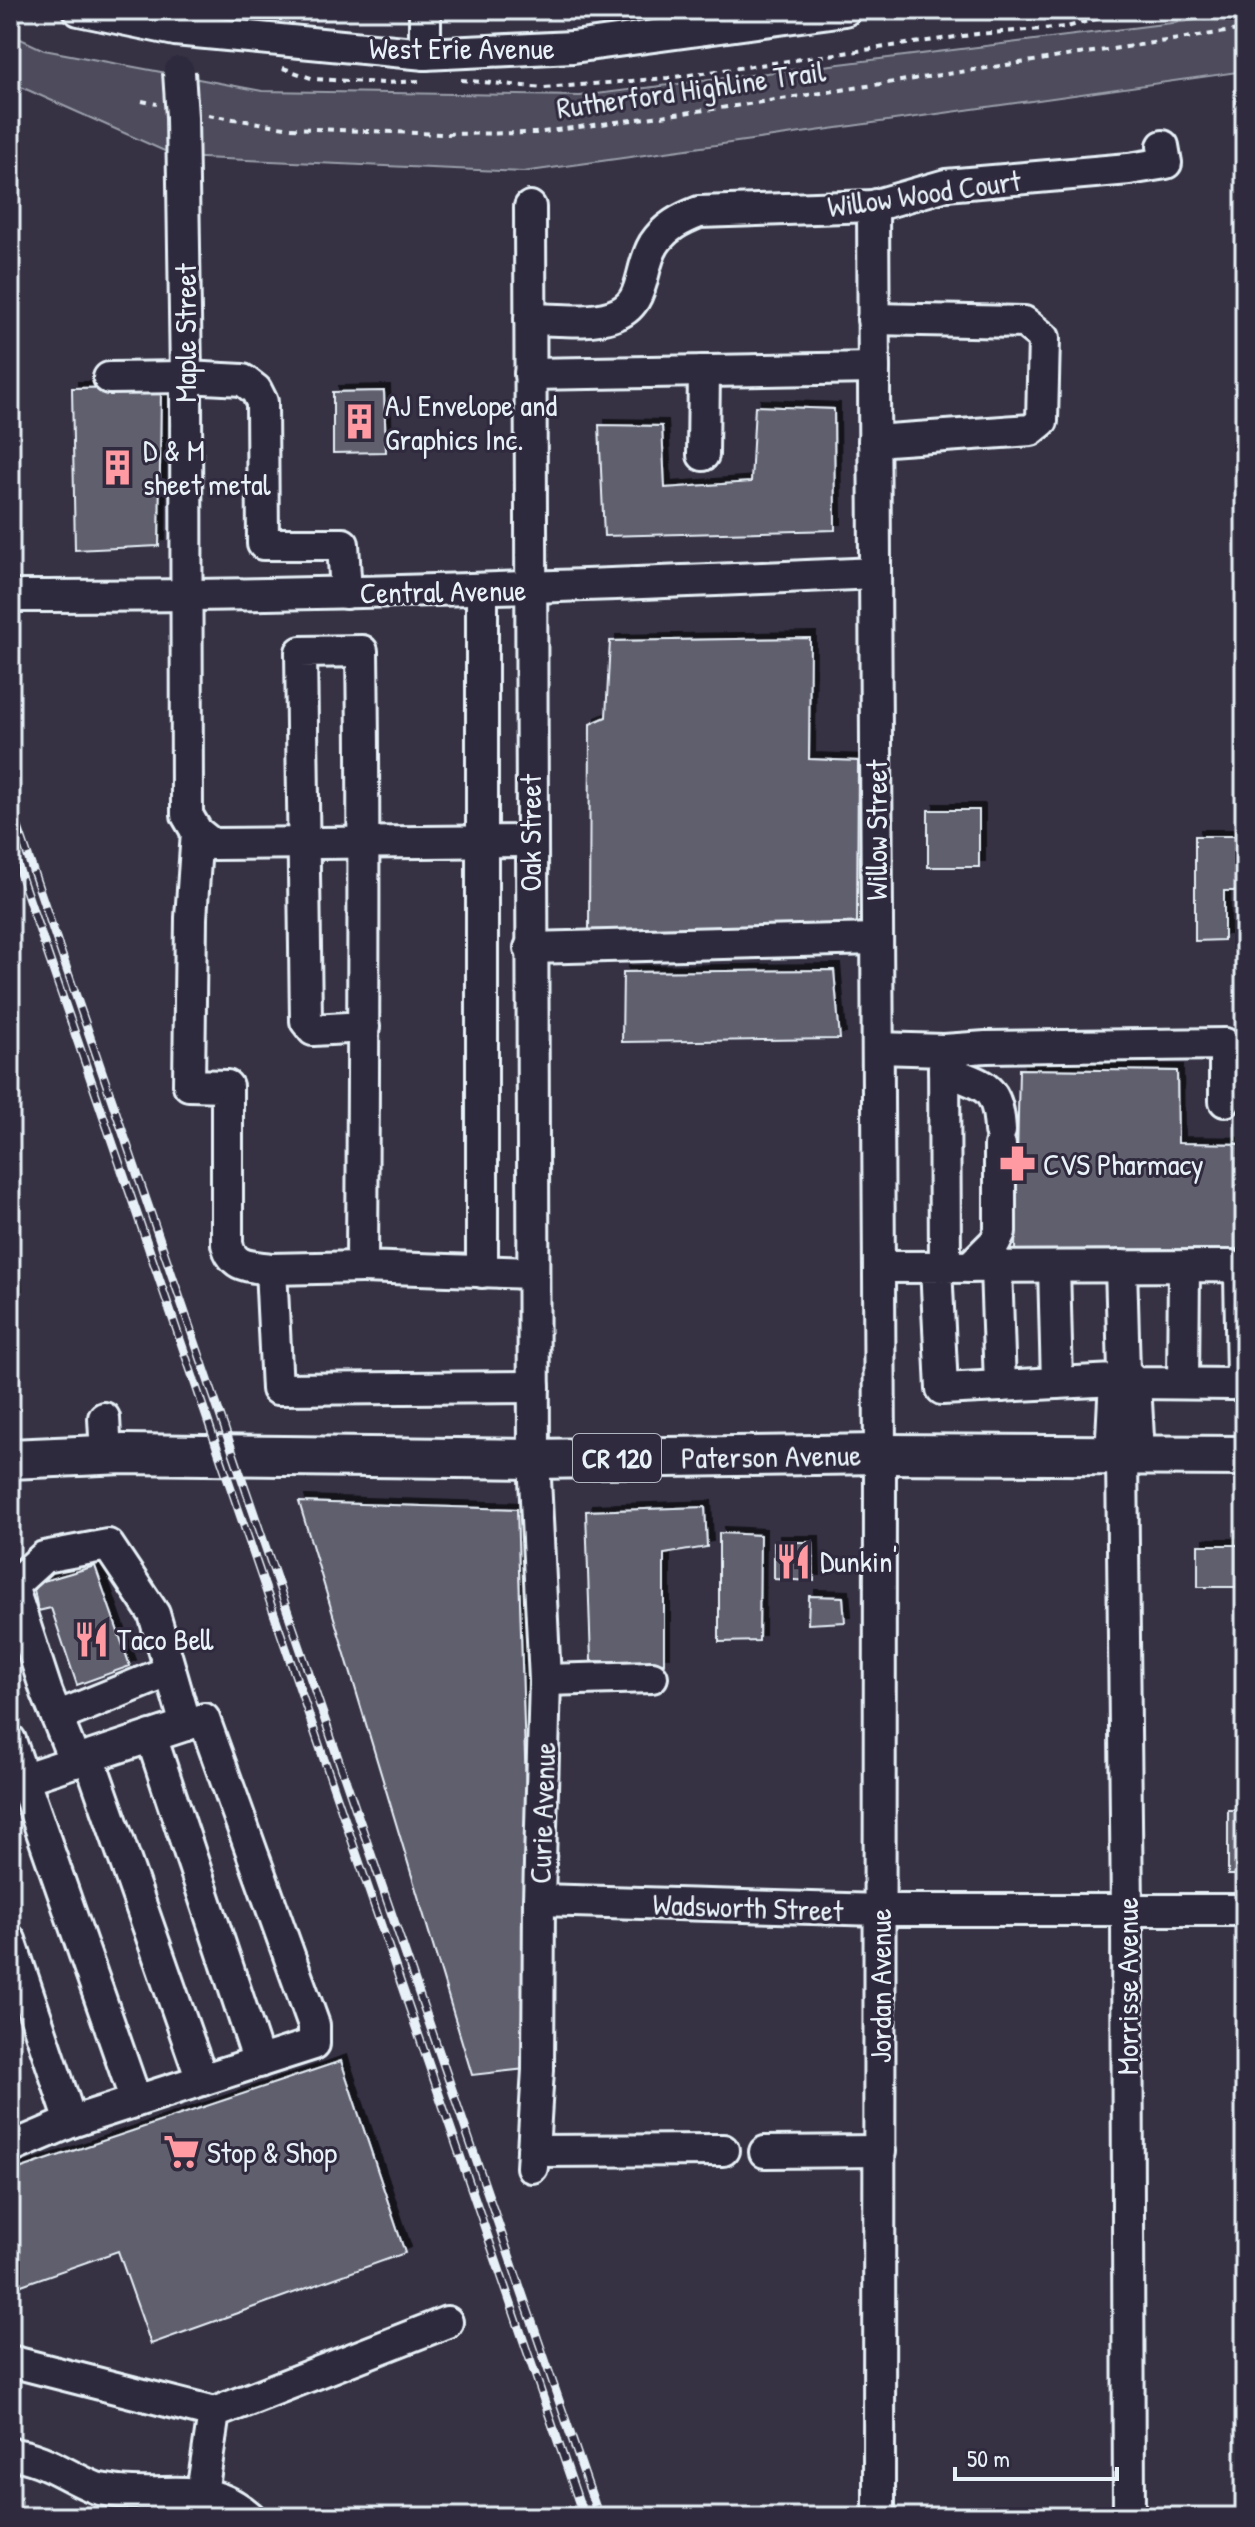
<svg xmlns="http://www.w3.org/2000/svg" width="1255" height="2527" viewBox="0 0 1255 2527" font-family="'Patrick Hand',sans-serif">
  <defs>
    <filter id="shadow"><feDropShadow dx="6" dy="-6" stdDeviation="0" flood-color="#0009"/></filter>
  </defs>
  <rect width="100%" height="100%" fill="#363244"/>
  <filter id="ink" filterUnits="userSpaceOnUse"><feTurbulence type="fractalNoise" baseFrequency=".0125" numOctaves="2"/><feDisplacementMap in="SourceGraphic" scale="16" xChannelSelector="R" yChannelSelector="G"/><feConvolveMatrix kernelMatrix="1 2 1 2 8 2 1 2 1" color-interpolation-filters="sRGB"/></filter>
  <g filter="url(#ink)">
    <polygon fill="#4d4b5c" stroke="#9a9eaa" stroke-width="2" points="1245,14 1245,71 523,172 178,157 10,82 10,34 44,50 262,91 580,96"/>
    <g fill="#605e6e" stroke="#e8f1f8" stroke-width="2" filter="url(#shadow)">
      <polygon points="161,387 159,546 75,550 72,388"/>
      <polygon points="384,391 386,452 333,453 333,392"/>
      <polygon points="755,406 834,409 835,530 604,536 599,425 662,426 665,488 751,482"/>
      <polygon points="810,638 809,759 858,761 857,928 589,930 590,724 606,717 610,641"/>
      <rect x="928" y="810" width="51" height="57"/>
      <polygon points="1195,836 1245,836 1245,891 1224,891 1224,940 1195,941"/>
      <polygon points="834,970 840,1039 622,1042 623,972"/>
      <polygon points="1019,1069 1177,1071 1178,1143 1245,1144 1245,1249 1015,1250"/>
      <polygon points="10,1204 16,1296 10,1296"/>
      <polygon points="299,1502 517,1509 535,2068 472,2075"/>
      <polygon points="705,1507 707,1547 664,1554 664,1663 591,1661 586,1511"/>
      <polygon points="719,1533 760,1535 759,1641 719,1642"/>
      <polygon points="774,1542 813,1542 814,1581 774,1579"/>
      <rect x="1198" y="1545" width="47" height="42"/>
      <polygon points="95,1566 130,1666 77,1685 51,1608 38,1611 33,1584"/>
      <polygon points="809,1596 843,1597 845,1622 808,1624"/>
      <polygon points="1237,1804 1245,1804 1245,1881 1236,1881 1236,1875 1228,1875 1228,1810 1237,1810"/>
      <polygon points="341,2061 405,2253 151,2344 118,2251 10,2289 10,2172"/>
    </g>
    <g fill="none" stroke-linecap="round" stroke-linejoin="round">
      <defs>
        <g id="minor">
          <polyline points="79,10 175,30 425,54 573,47 845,10"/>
          <polyline points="425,10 425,54"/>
          <polyline points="182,117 186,377 187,815 197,832 212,844 530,841"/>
          <polyline points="873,206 880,1454 879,2517"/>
          <polyline points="530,207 534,1459 545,1680 539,1900 538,2070 532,2167"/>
          <path d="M530,319C555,319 588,324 612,316C647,305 638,270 654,244C665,227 681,219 699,212L873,206L946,185L1129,169L1166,163L1163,146"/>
          <polyline points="873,319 1024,322 1044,338 1042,421 1031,430 874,441"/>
          <polyline points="530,374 874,368"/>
          <polyline points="109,378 186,377 243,380 256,390 262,402 263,544 343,544 346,593"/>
          <polyline points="703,455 704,371"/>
          <path d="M10,596C299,597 586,586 875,573"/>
          <path d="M197,832L191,918L189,1085L227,1086V1244C233,1268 250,1266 271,1269L277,1389L534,1387"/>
          <polyline points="530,948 877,939"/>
          <path d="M364,1027L313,1030L306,1021L301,652L362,651C365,857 363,1062 362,1267L532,1273"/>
          <polyline points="878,1048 944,1050 945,1267"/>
          <polyline points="944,1050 986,1047 1225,1044 1225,1101"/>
          <path d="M944,1070C983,1086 998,1083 1000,1131"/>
          <polyline points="1121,1266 1124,1372"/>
          <polyline points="879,1267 1230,1266 1240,1276 1242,1376 1232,1384 1135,1383 1124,1372 1115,1380 942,1389 936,1267"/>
          <polyline points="970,1267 995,1242 1000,1232 1000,1145"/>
          <polyline points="996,1267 1000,1386"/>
          <polyline points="1054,1267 1057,1383"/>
          <polyline points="271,1269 362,1267"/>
          <polyline points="482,1272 482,590"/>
          <polyline points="1135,1383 1139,1456"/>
          <polyline points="1183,1383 1184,1267"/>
          <polyline points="104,1418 106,1455"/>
          <polyline points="1111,1456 1115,1380"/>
          <polyline points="1122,1456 1127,1910 1129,2517"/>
          <polyline points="545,1680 652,1677"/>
          <polyline points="57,1717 170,1671"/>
          <polyline points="151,1736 259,2062"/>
          <polyline points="10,1740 136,2101"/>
          <polyline points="89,1757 202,2080"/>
          <polyline points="75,1762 47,1693 12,1586 44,1557 108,1545 154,1614 186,1725"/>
          <polyline points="10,1783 204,1719 314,2025 314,2044 71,2122 10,1940"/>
          <polyline points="539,1900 881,1910 1245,1910"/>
          <polyline points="10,2148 71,2122"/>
          <polyline points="533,2151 723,2150"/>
          <polyline points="765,2152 880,2151"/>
          <polyline points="10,2361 214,2413"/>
          <path d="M10,2454C45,2457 65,2476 96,2488C103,2490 113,2491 120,2492C170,2498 208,2480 250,2517"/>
          <polyline points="202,2493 214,2413 447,2322"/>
        </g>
        <polyline id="major" points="10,1459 124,1454 534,1459 880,1454 1245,1456"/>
      </defs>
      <use href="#minor" stroke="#e8f1f8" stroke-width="36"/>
      <use href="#major" stroke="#e8f1f8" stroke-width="44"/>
      <g stroke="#e8f1f8" stroke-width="4" stroke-dasharray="6 6" stroke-linecap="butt">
        <polyline points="283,68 314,79 384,83 420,81"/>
        <polyline points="461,80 544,88 668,78 977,34 1067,27 1128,10"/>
        <polyline points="142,101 157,104"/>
        <polyline points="208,115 291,128 441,134 535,133 735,106 1245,29"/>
      </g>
      <use href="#minor" stroke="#2f2a3d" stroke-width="30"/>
      <use href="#major" stroke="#2f2a3d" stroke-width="38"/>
      <defs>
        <g id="rail">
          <polyline points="10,804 599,2517"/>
          <polyline points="10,844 584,2517"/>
        </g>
      </defs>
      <use href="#rail" stroke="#e8f1f8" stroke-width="9"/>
      <use href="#rail" stroke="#2f2a3d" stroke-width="6" stroke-dasharray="18" stroke-linecap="butt"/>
      <defs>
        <polyline id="minor-bridge" points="179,72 182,117"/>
      </defs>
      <use href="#minor-bridge" stroke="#e8f1f8" stroke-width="36" stroke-linecap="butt"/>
      <use href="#minor-bridge" stroke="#2f2a3d" stroke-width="30"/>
    </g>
  </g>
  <defs>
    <symbol id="building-bare" viewBox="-9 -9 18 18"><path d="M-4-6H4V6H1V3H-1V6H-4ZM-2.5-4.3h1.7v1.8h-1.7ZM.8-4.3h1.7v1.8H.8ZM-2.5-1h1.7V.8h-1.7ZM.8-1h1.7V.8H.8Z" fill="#ff9aa2" stroke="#2f2a3d" stroke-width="2.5" paint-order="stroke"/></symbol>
    <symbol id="pharmacy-bare" viewBox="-9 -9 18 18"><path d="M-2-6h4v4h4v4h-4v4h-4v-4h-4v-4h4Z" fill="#ff9aa2" stroke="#2f2a3d" stroke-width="2.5" paint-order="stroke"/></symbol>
    <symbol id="restaurant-bare" viewBox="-9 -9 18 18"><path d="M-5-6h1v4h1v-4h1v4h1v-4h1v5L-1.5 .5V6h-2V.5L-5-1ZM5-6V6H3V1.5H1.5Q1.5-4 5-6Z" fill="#ff9aa2" stroke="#2f2a3d" stroke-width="2.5" paint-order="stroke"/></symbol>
    <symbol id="supermarket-bare" viewBox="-9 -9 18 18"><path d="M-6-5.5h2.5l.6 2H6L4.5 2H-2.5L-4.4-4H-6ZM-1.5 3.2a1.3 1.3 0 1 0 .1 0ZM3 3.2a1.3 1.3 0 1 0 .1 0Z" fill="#ff9aa2" stroke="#2f2a3d" stroke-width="2.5" paint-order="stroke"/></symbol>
  </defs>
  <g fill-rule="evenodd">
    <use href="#building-bare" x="334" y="396" width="51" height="51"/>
    <use href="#building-bare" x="92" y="442" width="51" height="51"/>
    <use href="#pharmacy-bare" x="992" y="1138" width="51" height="51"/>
    <use href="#restaurant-bare" x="768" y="1536" width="51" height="51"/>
    <use href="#restaurant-bare" x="66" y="1614" width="51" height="51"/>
    <use href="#supermarket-bare" x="156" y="2126" width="51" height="51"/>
  </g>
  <g text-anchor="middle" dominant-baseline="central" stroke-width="6" stroke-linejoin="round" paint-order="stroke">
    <rect fill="#2f2a3d" stroke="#b0b5c0" stroke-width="2" x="573" y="1434" width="88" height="48" rx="6"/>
    <g font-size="28" font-weight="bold" fill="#e8f1f8">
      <text x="617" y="1458">CR 120</text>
    </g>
    <g font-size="30" fill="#e8f1f8" stroke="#2f2a3d">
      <text x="462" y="48">West Erie Avenue</text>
      <text transform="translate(691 89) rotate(-8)">Rutherford Highline Trail</text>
      <text transform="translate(924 193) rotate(-8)">Willow Wood Court</text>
      <text transform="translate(185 333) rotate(-90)">Maple Street</text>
      <text transform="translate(443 591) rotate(-1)">Central Avenue</text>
      <text transform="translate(876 830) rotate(-90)">Willow Street</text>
      <text transform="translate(530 833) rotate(-90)">Oak Street</text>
      <text transform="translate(771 1456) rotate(-1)">Paterson Avenue</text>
      <text transform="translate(542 1813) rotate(-88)">Curie Avenue</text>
      <text transform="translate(748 1907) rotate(2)">Wadsworth Street</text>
      <text transform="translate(880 1986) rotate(-90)">Jordan Avenue</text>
      <text transform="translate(1127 1986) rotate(-90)">Morrisse Avenue</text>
    </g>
    <g font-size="30" fill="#e8f1f8" stroke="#2f2a3d" text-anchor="start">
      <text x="385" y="405">AJ Envelope and<tspan x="385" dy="34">Graphics Inc.</tspan></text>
      <text x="143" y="450">D &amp; M<tspan x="143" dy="34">sheet metal</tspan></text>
      <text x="1043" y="1164">CVS Pharmacy</text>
      <text x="820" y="1561">Dunkin'</text>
      <text x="117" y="1639">Taco Bell</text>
      <text x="207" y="2152">Stop &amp; Shop</text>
    </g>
  </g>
  <rect width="1255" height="2527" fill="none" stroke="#2f2a3d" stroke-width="40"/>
  <rect x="20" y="20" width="1215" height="2487" fill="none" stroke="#e8f1f8" stroke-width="3" filter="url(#ink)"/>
  <path d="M955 2467v12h162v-12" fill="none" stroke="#e8f1f8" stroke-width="4"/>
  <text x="967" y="2467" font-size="24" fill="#e8f1f8" stroke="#2f2a3d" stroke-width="6" paint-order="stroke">50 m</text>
</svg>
